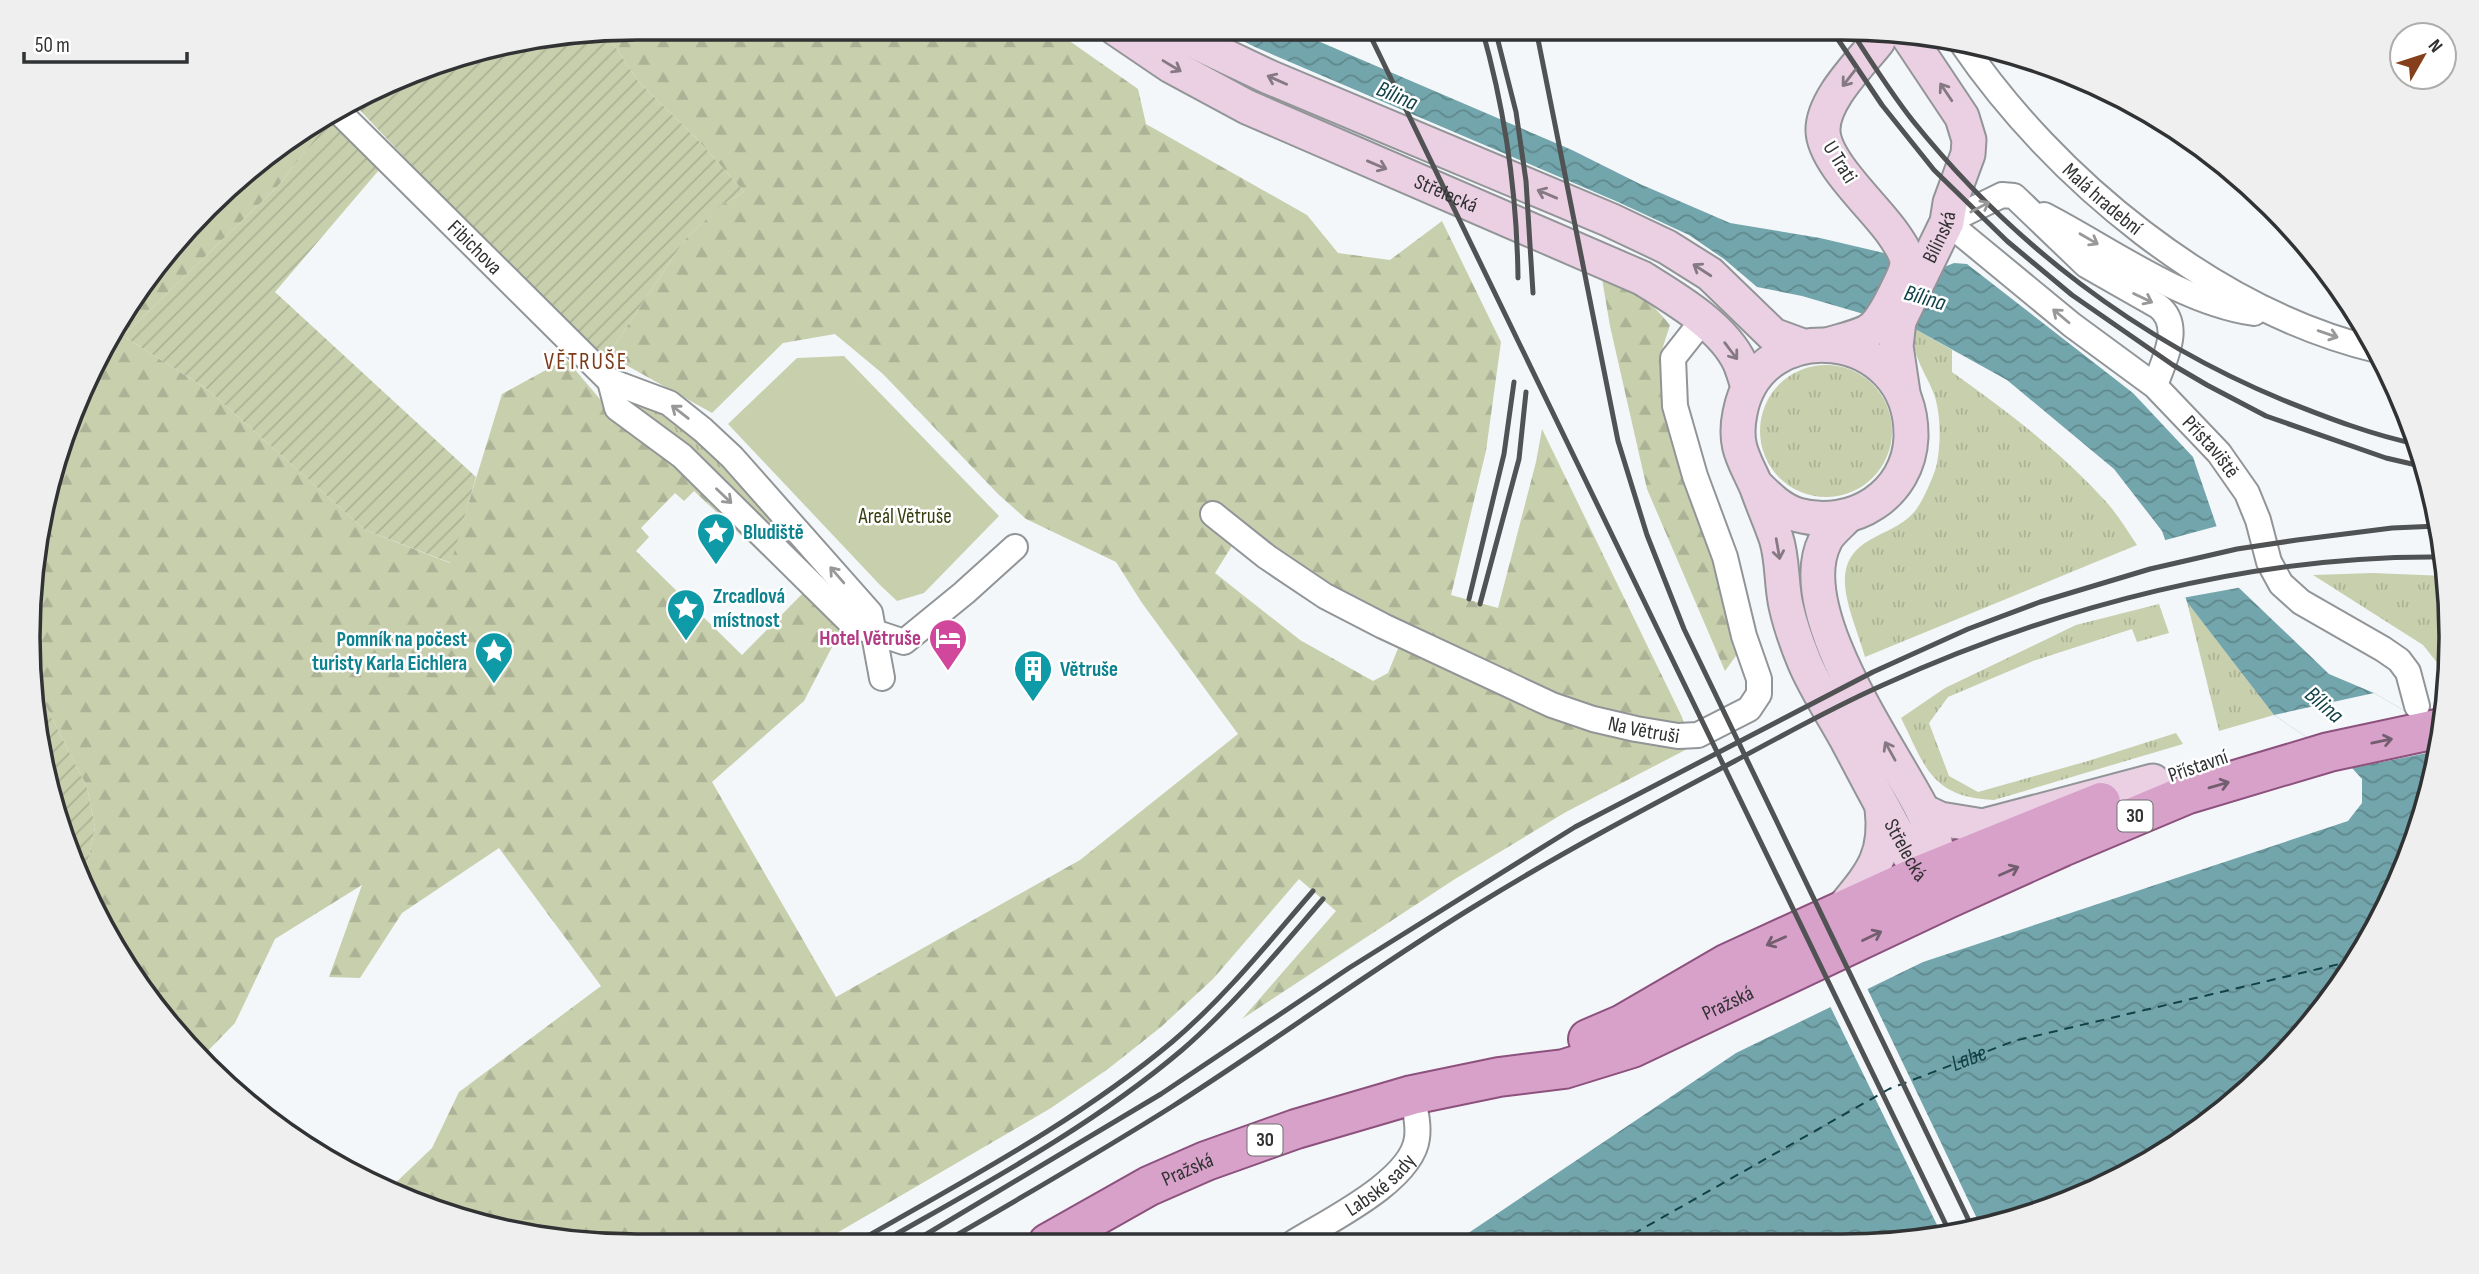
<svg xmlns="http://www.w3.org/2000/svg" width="2479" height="1274" viewBox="0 0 2479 1274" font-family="'Sofia Sans Condensed',sans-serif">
  <defs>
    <pattern id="grass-tufts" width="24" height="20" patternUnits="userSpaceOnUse" patternTransform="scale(1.75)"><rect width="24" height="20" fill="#c8cfad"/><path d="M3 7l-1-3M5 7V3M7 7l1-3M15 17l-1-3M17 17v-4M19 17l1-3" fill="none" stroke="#acb295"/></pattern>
    <pattern id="forest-firs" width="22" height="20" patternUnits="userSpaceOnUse" patternTransform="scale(1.75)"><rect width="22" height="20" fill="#c8cfad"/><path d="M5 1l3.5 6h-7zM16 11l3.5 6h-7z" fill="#acb295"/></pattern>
    <pattern id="garden-furrows" width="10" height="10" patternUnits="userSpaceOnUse" patternTransform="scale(1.75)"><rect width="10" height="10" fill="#c8cfad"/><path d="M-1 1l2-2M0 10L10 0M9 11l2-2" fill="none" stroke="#acb295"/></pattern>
    <pattern id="water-waves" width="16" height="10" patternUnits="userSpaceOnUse" patternTransform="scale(1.75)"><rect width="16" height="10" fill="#73a6ac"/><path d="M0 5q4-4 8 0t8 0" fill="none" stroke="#5f888d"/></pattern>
  </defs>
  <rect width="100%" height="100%" fill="#f4f7fa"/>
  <g fill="url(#grass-tufts)">
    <path d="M1915,329L1952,350V372C2008,412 2063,453 2109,505C2120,518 2128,532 2137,545L1865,657C1859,635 1846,606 1845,584C1843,535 1892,539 1915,511C1922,503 1935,474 1937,463C1941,441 1941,415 1934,394C1925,370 1910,355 1915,329Z"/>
    <circle cx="1826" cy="431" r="66"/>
    <polygon points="633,399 682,421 862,615 626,400"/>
    <polygon points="2373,573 2446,576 2450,674 2439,665 2423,645 2313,575"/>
    <polygon points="2187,602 2274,715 2219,731"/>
    <path d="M2159,604L2169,633L2137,642L2132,629L2033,661L1948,697L1929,723L1949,776L1978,792L2088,761L2176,733L2183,744L1994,800C1931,797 1926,768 1901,718L1945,688L2076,625Z"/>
  </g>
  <g fill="url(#forest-firs)" fill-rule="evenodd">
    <path d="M637,28H1051L1138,89L1146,124L1307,215L1338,253L1390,260L1442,221L1501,342L1486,451L1451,595L1498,608L1536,462L1542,429L1682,717L1691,747L1566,812L1455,879L1242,1019L1336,911L1299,879L1213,979L1161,1027L1108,1069L1051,1108L818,1244L598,1245L480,1225L387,1191L432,1148L459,1092L601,986L499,848L402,913L360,978L329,977L362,885L275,939L235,1023L200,1059L91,906L83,885L95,827L87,787L30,675L49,480L130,299L266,154L329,121L278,186L123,336L207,389L365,530L450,563L502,394L566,359L610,411L656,450L844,624L804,701L712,782L836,997L1080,860L1238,734L1142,603L1116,562L1026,519L998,494L883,374L835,334L783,343L712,413L608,355L686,238L722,205L744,192L697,139L638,81L606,33ZM694,491L803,593L742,655L636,551L649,537L641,528L675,493L684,501ZM1242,530L1406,629L1388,673L1373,681L1300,640L1215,573Z"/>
    <path d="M1601,273C1629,286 1651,301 1670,325L1660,356L1661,380L1667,406L1730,614L1738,653L1725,671L1647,489L1610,326Z"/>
  </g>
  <polygon fill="#c8cfad" points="844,356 999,516 924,593 897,601 880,585 728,424 797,358"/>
  <g fill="url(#garden-furrows)">
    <polygon points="606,33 638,81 697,139 744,192 722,205 686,238 608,355 572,335 356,106 441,60"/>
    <polygon points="329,121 379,170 275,292 476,477 451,563 365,530 207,389 123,336 278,186"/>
    <polygon points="30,675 87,787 95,827 83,885 49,795"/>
  </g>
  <polygon fill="url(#water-waves)" points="1219,29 1290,29 1572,150 1640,184 1730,223 1820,238 1944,267 1954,263 1967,264 2133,393 2193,457 2237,586 2329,674 2374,693 2441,732 2430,795 2388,907 2300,1039 2181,1143 2075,1200 1922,1241 1455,1242 1736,1053 1923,962 2348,821 2362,803 2362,779 2352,768 2274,715 2187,602 2162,531 2114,469 2007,380 1915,329 1802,296 1757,287 1724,259 1689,235 1618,202 1255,47"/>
  <g fill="#f4f7fa">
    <polygon points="2221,525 2240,584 2243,587 2182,598 2162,541"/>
    <polygon points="2374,693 2441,732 2437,751 2352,768 2274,715"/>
    <polygon points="1866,986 1954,1170 1980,1225 1942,1235 1829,1004"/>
  </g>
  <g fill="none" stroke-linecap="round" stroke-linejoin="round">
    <path stroke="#124247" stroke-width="2" stroke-dasharray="9 7" stroke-linecap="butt" id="s1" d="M1619,1242L1889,1089L2014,1041L2352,961"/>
    <defs>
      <g id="street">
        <path id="s2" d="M1961,42C2054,179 2214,311 2377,350"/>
        <path id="s3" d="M341,114L610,381L669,403L703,430L732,457L870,613L882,678"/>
        <path d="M2044,215C2110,249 2180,302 2254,313"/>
        <polyline points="610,381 617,408 682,456 853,625 904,642 964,593 1015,547"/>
        <path id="s4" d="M2155,386C2163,361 2184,326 2158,306L2086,265L2014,196L2002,195L1947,222L2072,325L2155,386L2219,453L2247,493L2258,520L2269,562L2281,584L2301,602L2383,649L2399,660L2408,672L2417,706"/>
        <path id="s5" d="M1213,514L1267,557L1325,596L1383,626L1552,705L1593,719L1636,729L1678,736L1698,735L1749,709L1759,694V679L1744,636L1725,557L1695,476L1675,406L1673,358L1703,320"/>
        <path id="s6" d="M1293,1243C1328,1221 1412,1181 1417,1138C1419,1124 1415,1109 1412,1095"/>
      </g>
      <g id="secondary">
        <path id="s7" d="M1115,28L1171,66L1247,107L1642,278C1674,298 1723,326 1740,363C1743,371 1746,380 1748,388"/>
        <polyline points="1173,29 1187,38 1269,77 1610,220 1667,247 1710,274 1773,335 1803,346"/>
        <path d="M1827,345C1871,332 1874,336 1895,294C1899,285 1906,274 1907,264C1907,253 1900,244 1894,235C1876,208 1824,163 1823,131C1822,100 1860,64 1878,41L1882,29"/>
        <path id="s8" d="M1903,393L1896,346L1899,321L1947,222L1950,203L1968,154L1969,140L1962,117L1906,33"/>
        <path id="s9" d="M1756,485C1768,497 1781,510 1798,515C1852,530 1909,495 1911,437C1913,327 1759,312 1740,413C1733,447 1745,460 1757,488C1763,505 1770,521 1776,538C1783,559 1781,584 1786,606C1790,624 1797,644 1804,661C1815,688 1833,714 1847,740C1871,785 1895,831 1920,875L1938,891"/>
        <path d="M1846,517C1840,524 1829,532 1825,541C1790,611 1891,748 1923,811C1935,837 1942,864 1946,893"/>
        <polyline points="1923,811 1940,819 1983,826 2153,781"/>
        <path d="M1840,912C1870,875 1888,858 1882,808"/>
      </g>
      <g id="primary">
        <polyline points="1588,1039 1623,1024 1728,963 1920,875 2101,802"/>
        <path id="s10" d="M1048,1243L1149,1186L1206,1161L1296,1129L1412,1095L1499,1077L1564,1069L1632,1048L1947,899L2062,847L2188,794L2329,752L2441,728"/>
      </g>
    </defs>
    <use href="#street" stroke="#929597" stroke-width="28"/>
    <use href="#secondary" stroke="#929597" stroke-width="37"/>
    <use href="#primary" stroke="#8c517d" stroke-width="42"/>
    <use href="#street" stroke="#fff" stroke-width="24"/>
    <use href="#secondary" stroke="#ebd0e4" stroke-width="33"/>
    <use href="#primary" stroke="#d7a1c9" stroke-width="38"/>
    <g stroke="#505253" stroke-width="5">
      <polyline points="1367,29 1950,1233"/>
      <path d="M1482,29C1505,110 1517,194 1518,278"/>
      <polyline points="1495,29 1516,112 1526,181 1533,293"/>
      <polyline points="1536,29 1618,441 1647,535 1684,629 1972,1227"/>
      <polyline points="1831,29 1882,105 1934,170 2007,241 2072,295 2173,365 2207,385 2266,416 2386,458 2425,467"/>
      <path d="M1850,29C1870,60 1890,92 1913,121C2012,244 2138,340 2283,400C2328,418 2372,435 2420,445"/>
      <polyline points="1469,599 1504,454 1514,382"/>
      <polyline points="1480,604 1519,459 1526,392"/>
      <path d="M854,1244C963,1181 1075,1123 1172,1042C1225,997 1268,943 1313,891"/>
      <path d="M879,1244C982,1185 1090,1128 1182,1050C1234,1005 1278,951 1323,899"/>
      <polyline points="910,1244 1161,1094 1349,968 1575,827 1873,672 1968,629 2040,602 2150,569 2237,549 2297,540 2392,528 2438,526"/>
      <path d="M941,1244C1019,1199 1097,1154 1173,1106C1275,1041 1372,969 1475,906C1559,854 1646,808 1733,762C1782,736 1831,708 1883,685C2055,607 2255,554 2446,557"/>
    </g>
  </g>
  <defs><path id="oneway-shaft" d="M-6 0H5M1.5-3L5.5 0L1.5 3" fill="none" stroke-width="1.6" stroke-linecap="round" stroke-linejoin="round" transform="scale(1.75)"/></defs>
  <g stroke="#857983">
    <use href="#oneway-shaft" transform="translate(1172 66) rotate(31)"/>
    <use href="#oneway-shaft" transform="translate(1849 78) rotate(128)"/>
    <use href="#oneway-shaft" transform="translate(1277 80) rotate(-156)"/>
    <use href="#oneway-shaft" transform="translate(1946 92) rotate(-124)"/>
    <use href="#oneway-shaft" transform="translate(1377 165) rotate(23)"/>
    <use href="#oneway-shaft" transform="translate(1547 194) rotate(-157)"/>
    <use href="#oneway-shaft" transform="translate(1702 270) rotate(-147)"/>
    <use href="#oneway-shaft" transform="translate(1731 351) rotate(53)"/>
    <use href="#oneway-shaft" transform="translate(1778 549) rotate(80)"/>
    <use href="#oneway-shaft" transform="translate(1890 751) rotate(-119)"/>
  </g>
  <g stroke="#989899">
    <use href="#oneway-shaft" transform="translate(1980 207) rotate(-28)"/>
    <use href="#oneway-shaft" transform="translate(2089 239) rotate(30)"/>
    <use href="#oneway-shaft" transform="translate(2143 298) rotate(26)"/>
    <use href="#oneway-shaft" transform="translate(2061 316) rotate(-140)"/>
    <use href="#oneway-shaft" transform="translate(2328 334) rotate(19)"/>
    <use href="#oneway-shaft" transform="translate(680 412) rotate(-142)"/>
    <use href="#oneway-shaft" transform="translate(724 496) rotate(44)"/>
    <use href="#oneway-shaft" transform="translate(837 575) rotate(-131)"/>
  </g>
  <g stroke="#735e6f">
    <use href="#oneway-shaft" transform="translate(2382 741) rotate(-12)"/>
    <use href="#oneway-shaft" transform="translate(2219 785) rotate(-16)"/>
    <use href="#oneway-shaft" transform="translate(2009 871) rotate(-24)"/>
    <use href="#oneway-shaft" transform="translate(1872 936) rotate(-26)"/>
    <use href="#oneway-shaft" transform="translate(1776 941) rotate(156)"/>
  </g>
  <defs>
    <symbol id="sight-pin" viewBox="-11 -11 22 30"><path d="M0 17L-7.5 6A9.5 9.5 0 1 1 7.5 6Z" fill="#0f9aa8" stroke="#fff"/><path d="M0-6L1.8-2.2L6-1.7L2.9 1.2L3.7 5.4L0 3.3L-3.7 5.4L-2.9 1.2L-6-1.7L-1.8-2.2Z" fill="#fff"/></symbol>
    <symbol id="hotel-pin" viewBox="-11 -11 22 30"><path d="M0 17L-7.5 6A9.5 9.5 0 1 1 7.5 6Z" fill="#d1479c" stroke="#fff"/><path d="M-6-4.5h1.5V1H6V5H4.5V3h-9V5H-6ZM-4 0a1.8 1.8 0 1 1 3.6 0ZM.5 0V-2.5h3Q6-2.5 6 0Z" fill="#fff"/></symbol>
    <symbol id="building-pin" viewBox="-11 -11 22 30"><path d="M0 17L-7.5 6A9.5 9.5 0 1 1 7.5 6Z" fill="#0f9aa8" stroke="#fff"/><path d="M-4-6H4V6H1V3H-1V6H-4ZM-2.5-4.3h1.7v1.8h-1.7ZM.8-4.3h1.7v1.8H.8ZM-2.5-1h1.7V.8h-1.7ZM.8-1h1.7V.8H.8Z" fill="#fff"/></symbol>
  </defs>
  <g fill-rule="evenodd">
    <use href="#sight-pin" x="694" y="510" width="44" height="60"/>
    <use href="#sight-pin" x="664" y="586" width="44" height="60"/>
    <use href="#hotel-pin" x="926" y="616" width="44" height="60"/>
    <use href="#sight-pin" x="472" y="629" width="44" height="60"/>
    <use href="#building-pin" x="1011" y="647" width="44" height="60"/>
  </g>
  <g text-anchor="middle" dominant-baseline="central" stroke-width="5" stroke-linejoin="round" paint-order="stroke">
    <g fill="#fff" stroke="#6f7070" stroke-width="2">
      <rect x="2117.5" y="800.5" width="35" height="31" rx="5"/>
      <rect x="1247.5" y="1124.5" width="35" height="31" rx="5"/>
    </g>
    <g font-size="19" font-weight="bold" fill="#313233">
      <text x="2135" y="816">30</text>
      <text x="1265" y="1140">30</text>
    </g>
    <g font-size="21" fill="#313233" stroke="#fff">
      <text transform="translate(1840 162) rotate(58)">U Trati</text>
      <text stroke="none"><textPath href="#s7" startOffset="371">Střelecká</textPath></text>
      <text stroke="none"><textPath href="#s2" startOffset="212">Malá hradební</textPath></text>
      <text stroke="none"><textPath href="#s8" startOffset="166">Bílinská</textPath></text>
      <text stroke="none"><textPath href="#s3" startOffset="189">Fibichova</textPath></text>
      <text stroke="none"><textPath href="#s4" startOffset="690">Přístaviště</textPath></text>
      <text stroke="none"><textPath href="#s5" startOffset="486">Na Větruši</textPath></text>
      <text transform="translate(2198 766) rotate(-19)">Přístavní</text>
      <text stroke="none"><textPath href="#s9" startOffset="943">Střelecká</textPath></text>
      <text stroke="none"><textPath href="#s10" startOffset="726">Pražská</textPath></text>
      <text stroke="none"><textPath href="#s10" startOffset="158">Pražská</textPath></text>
      <text stroke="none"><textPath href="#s6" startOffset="105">Labské sady</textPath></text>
    </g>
    <g font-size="21" fill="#373d0e" stroke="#fff">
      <text x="905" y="516">Areál Větruše</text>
    </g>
    <g font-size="21" font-weight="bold" fill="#0d838f" stroke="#fff" text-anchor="start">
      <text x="743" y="532">Bludiště</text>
      <text x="713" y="596">Zrcadlová<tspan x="713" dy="24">místnost</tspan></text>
      <text x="467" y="639" text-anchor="end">Pomník na počest<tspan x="467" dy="24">turisty Karla Eichlera</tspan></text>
      <text x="1060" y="669">Větruše</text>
    </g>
    <g font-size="21" font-weight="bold" fill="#b23c85" stroke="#fff" text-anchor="end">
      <text x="921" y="638">Hotel Větruše</text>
    </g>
    <g font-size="23" font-style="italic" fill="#124247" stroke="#fff">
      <text transform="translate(1397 96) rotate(23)">Bílina</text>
      <text transform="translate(1925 298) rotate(16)">Bílina</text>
      <text transform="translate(2324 705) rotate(41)">Bílina</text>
      <text stroke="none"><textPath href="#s1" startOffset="396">Labe</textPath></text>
    </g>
    <g font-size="23" letter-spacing="2" fill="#7c3c1b" stroke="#fff">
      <text x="586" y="362">VĚTRUŠE</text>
    </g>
  </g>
  <path d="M0 0H2479V1274H0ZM637 40H1842A597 597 0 0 1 2439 637V637A597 597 0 0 1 1842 1234H637A597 597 0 0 1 40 637V637A597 597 0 0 1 637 40Z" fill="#efefef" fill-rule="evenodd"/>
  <path fill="none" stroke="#313233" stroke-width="3.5" d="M637 40H1842A597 597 0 0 1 2439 637V637A597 597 0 0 1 1842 1234H637A597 597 0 0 1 40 637V637A597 597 0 0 1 637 40Z"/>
  <g transform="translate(2423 56) rotate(51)"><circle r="33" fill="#ffffff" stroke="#adadad" stroke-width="2"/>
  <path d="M0-5L12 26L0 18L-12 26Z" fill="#853f1a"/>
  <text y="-10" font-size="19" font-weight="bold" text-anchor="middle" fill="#313233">N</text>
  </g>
  <path d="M24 52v10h163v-10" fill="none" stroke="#313233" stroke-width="3.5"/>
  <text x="35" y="52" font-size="21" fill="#313233" stroke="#ffffff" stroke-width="5" paint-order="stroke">50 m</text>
</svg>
